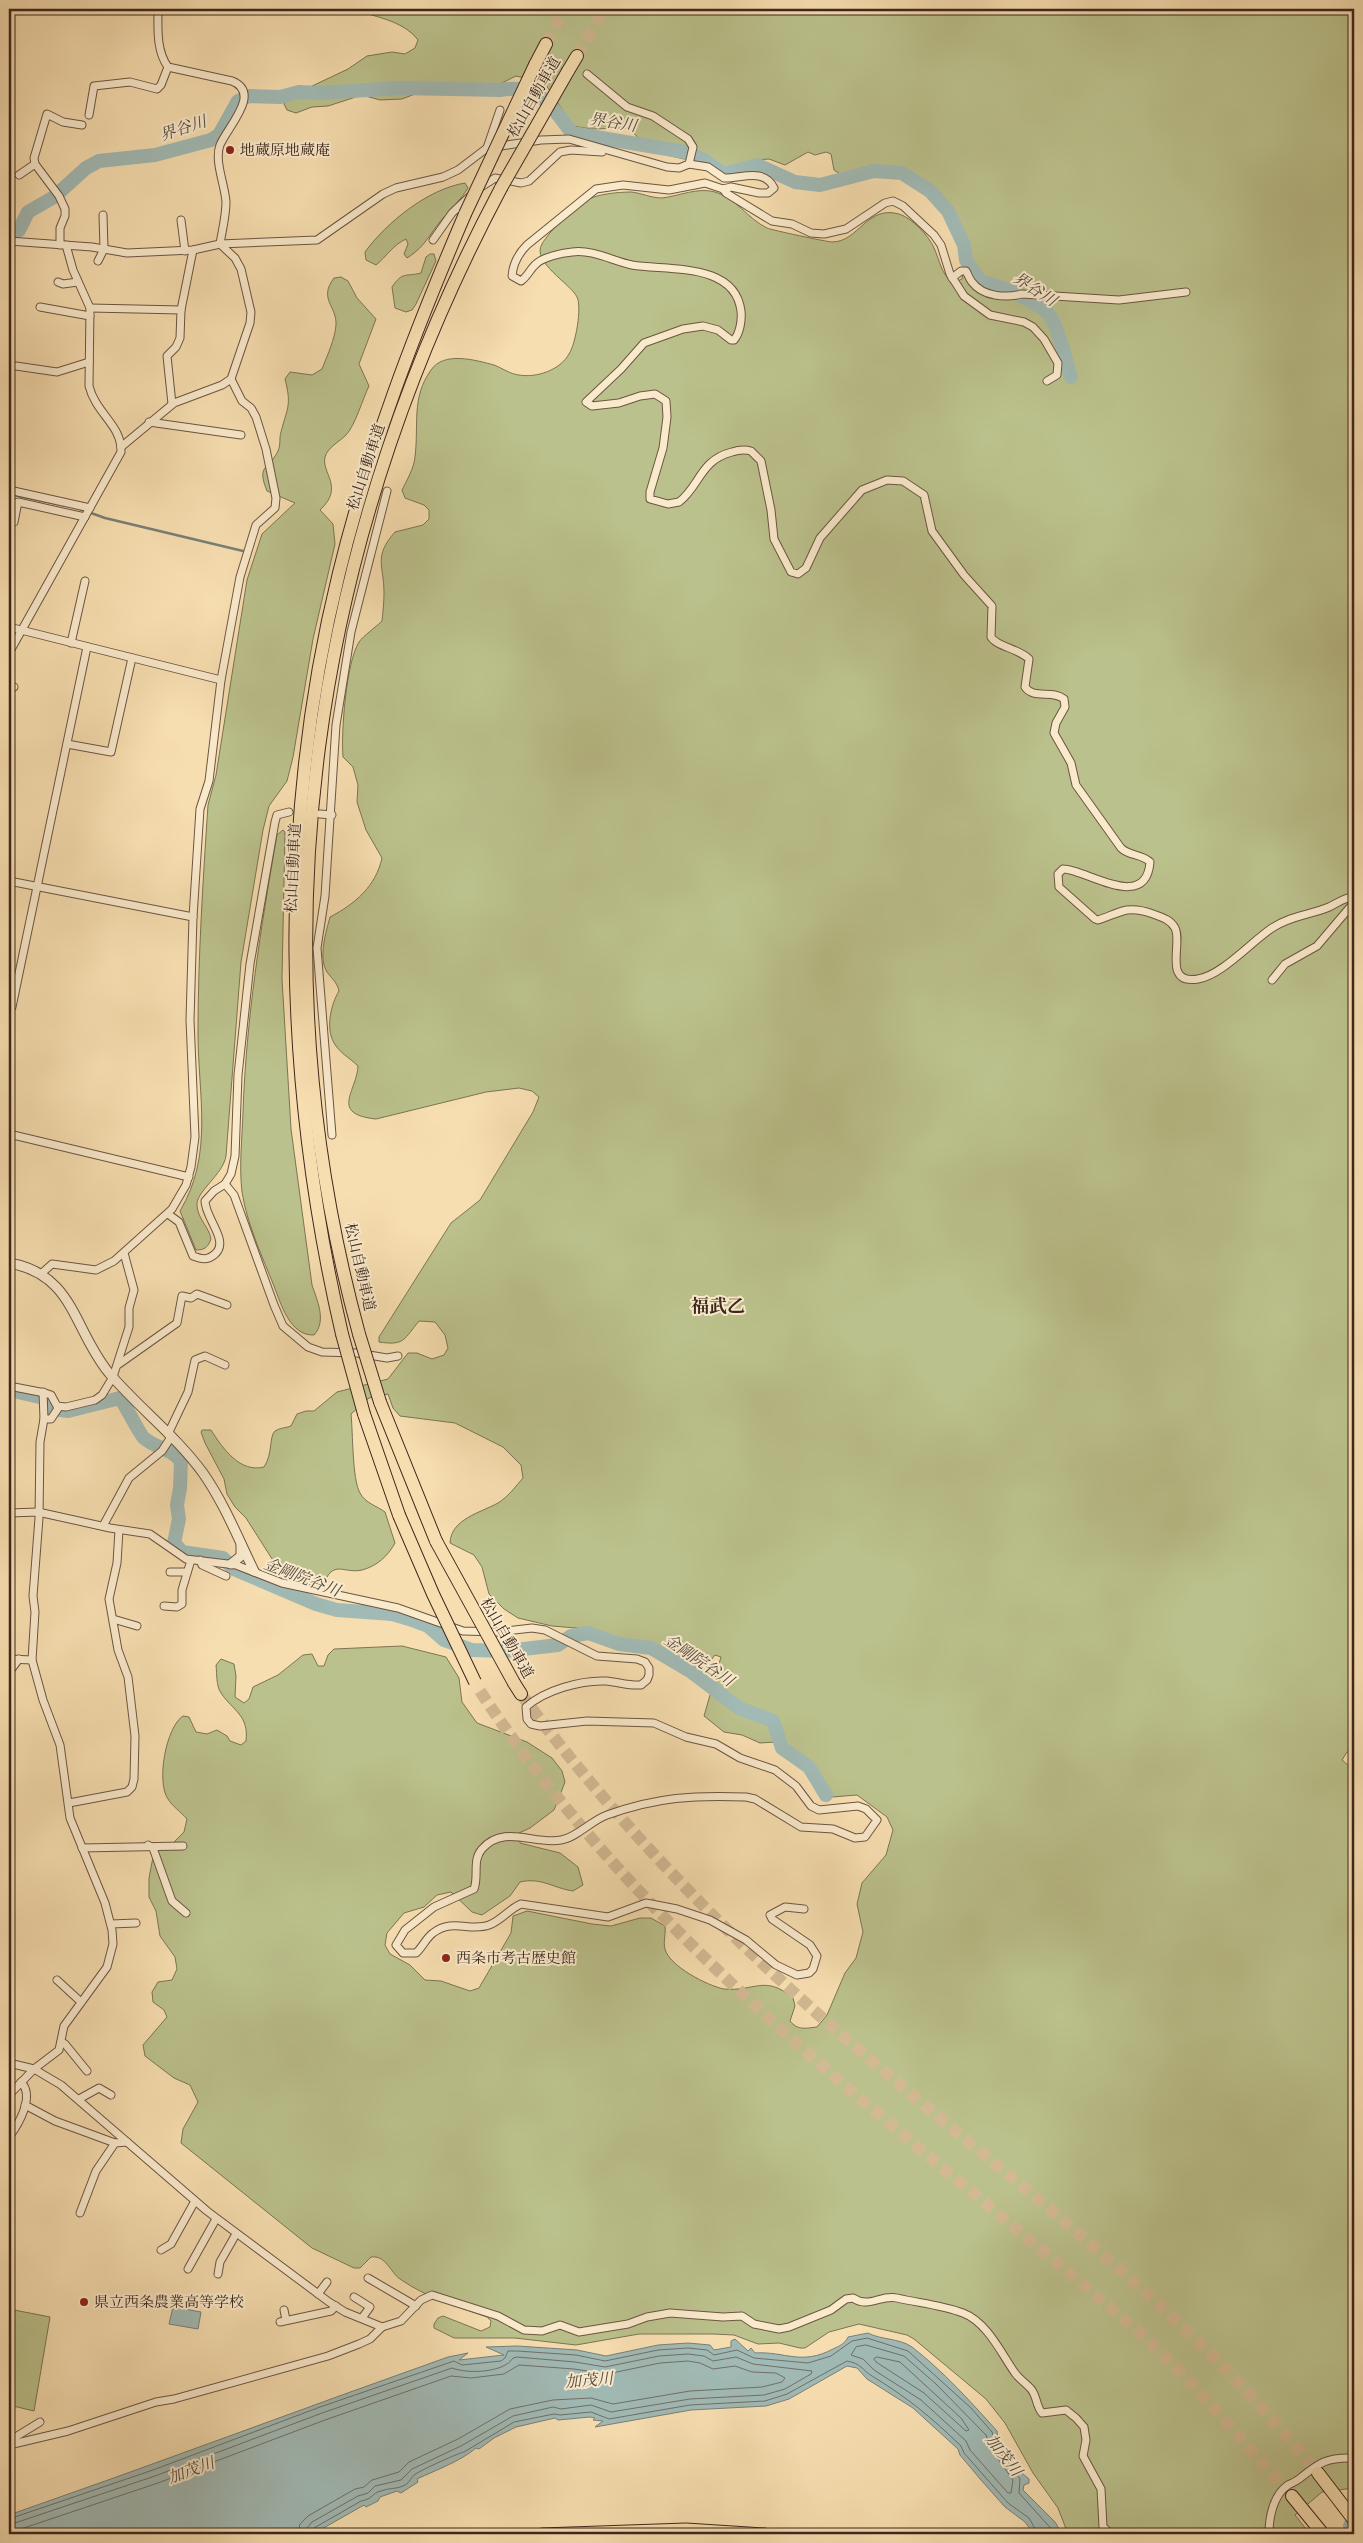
<svg xmlns="http://www.w3.org/2000/svg" width="1363" height="2543" viewBox="0 0 1363 2543" font-family="'IM FELL French Canon','Noto Serif JP',serif">
  <rect width="100%" height="100%" fill="#f7deb0"/>
  <filter id="stains"><feTurbulence type="fractalNoise" baseFrequency=".004" numOctaves="4"/><feColorMatrix values="0 0 0 0 .2 0 0 0 0 .09 0 0 0 0 .02 0 0 0 .5 -.17"/></filter>
  <radialGradient id="worn" r=".72"><stop offset=".6" stop-color="#630" stop-opacity="0"/><stop offset="1" stop-color="#630" stop-opacity=".3"/></radialGradient>
  <g fill="#bbc18c" stroke="#7c7454">
    <path d="M350,9H1354V1751L1347,1752L1342,1760L1349,1766H1354V2488L1322,2492L1295,2515L1310,2534H1068L1058,2508L1033,2473L1005,2423L986,2399L914,2339L907,2335L859,2324L829,2332L805,2348H800L779,2343L758,2344L734,2335L713,2334H639L576,2345L515,2338H454L434,2328V2324L438,2318L443,2316L481,2331L490,2327L491,2321L487,2317C459,2307 425,2297 400,2279C390,2272 386,2255 371,2257L360,2268H354L312,2248L181,2143L183,2129L198,2102L190,2085L174,2078L145,2056L143,2045L167,2017L164,2010L153,2002L152,1992L158,1982L172,1980L177,1969L175,1957L160,1936L156,1911L149,1897V1878L153,1857L158,1849L173,1843L184,1832L187,1819C181,1812 172,1806 168,1799C156,1782 166,1727 183,1716L189,1717L196,1732L207,1734L217,1730L227,1736L230,1741L241,1745L246,1741C249,1715 233,1711 221,1693C216,1686 217,1674 216,1665L221,1659L234,1664L236,1676L235,1697L244,1703L249,1699L253,1687L278,1675L303,1655L312,1654L318,1666H324L328,1655L334,1649L402,1646L446,1657L459,1678L462,1702L477,1723L527,1742L552,1758L562,1771L565,1782L554,1810L530,1828L519,1833L520,1843L560,1853L578,1867L583,1885L573,1891C553,1888 541,1877 520,1882L510,1896L482,1915L472,1912L451,1892L437,1895L424,1907L404,1913L387,1933L385,1945L390,1954L410,1965L425,1980L441,1981L470,1991L479,1988L511,1933L513,1916L527,1911L592,1924L611,1926L640,1918H651L665,1926C666,1934 663,1942 665,1949C669,1966 708,1986 724,1989C754,1992 765,1974 793,1998L795,2006L790,2021C798,2031 806,2028 817,2027L827,2015L845,1973L856,1958L863,1932L857,1904L862,1883L886,1855L893,1830L887,1817L857,1795L832,1797L821,1788L815,1765L786,1746L775,1742L760,1743L742,1735L724,1732L704,1716L721,1657L715,1655L705,1668L693,1677L682,1672L680,1662L673,1655L642,1642L619,1641L588,1629L552,1626L518,1618L504,1609L489,1594L482,1567L474,1555L450,1543C451,1519 480,1513 498,1503C508,1497 516,1486 523,1478L521,1465L503,1447L455,1423L400,1416L393,1408L388,1394L369,1398L351,1414C353,1432 352,1479 360,1493C365,1503 377,1506 385,1512L395,1543C388,1556 377,1566 362,1570C345,1574 334,1560 325,1581L317,1585L281,1573L246,1518L235,1507L227,1494L224,1479L205,1443L201,1432L202,1430H211C223,1449 240,1473 264,1467C273,1454 269,1436 275,1431C279,1428 286,1428 291,1426L297,1414L306,1411H314L337,1392L388,1379L408,1353H417L432,1359L444,1355L448,1348L445,1335L435,1322L419,1321C404,1339 405,1346 379,1342V1337L451,1223L480,1200L533,1112L539,1097L532,1091L519,1088L486,1092L376,1119C329,1114 357,1091 358,1066C350,1058 338,1052 333,1041C326,1027 331,1004 339,991C337,982 332,979 327,972C318,958 326,932 330,917C355,904 376,886 382,858L366,830L357,802L358,785L353,767L343,757C341,732 346,663 359,642C364,635 375,628 382,621C383,612 384,602 384,593C384,565 373,557 395,532L423,525L429,519V510L424,505L405,498L402,490C407,480 414,468 415,457C419,425 411,398 431,370C444,351 475,360 494,365C502,368 510,374 519,375C537,378 560,370 569,354C576,343 582,307 577,297C570,283 531,262 542,244C549,231 574,208 587,200C597,194 619,192 631,192C641,193 651,198 662,198C679,196 698,187 715,192C735,197 748,219 767,228C771,230 828,242 832,242C859,242 866,205 899,214C912,218 929,236 934,248C940,261 941,274 953,283L962,279C963,268 968,254 967,244C963,220 926,173 901,169C880,166 860,170 840,174L834,170L831,154L826,152L815,155L808,152L785,165L769,159L754,160L727,169L654,152L628,128L591,129L573,126L546,85L539,81L516,76L498,85H429L415,94L402,99L380,100L362,95L328,106L312,107L296,113L287,110L284,104L287,98L348,69L367,56L392,52L405,54L415,48L418,40C403,20 372,16 350,9Z"/>
    <path d="M465,183L468,188C461,199 454,206 446,215C430,231 428,245 407,258L404,254L408,244L406,239C393,245 387,256 376,265L366,260L365,252C387,222 428,189 465,183Z"/>
    <path d="M430,254H434L436,261L416,304L412,310L406,312L395,308L392,287C403,271 405,277 421,273L426,257Z"/>
    <path d="M341,277L348,281L357,298L376,319L359,364L369,386C363,398 355,426 346,435C339,442 328,447 325,457C321,473 345,487 320,510L333,524L335,544L313,639L293,757L287,781L269,806L263,830L241,962L226,1156C223,1175 195,1192 197,1206C198,1219 209,1227 211,1239C208,1247 205,1250 196,1250L180,1211C214,1154 198,1096 198,1033C198,957 203,881 208,805L216,775L247,580L262,534L295,503L267,491C256,464 269,470 278,451C281,445 279,438 281,432C287,408 292,406 285,379L290,372L312,375L322,369C327,356 335,339 336,325C337,306 318,299 334,278Z"/>
    <path d="M283,830L285,832L282,979L291,1129L312,1285C317,1300 327,1321 314,1335C290,1336 281,1304 274,1286C262,1256 247,1224 242,1192C239,1167 242,1139 243,1113C246,1019 261,927 277,835Z"/>
    <polygon points="9,2309 50,2317 34,2411 9,2405"/>
  </g>
  <g fill="#a1bab5" stroke="#797f78">
    <polygon points="173,2307 201,2312 198,2329 169,2324"/>
    <path d="M868,2333C881,2340 899,2338 912,2347C943,2371 971,2402 997,2431C997,2445 1018,2471 1029,2479V2483L1024,2485L1023,2490L1055,2522L1062,2534H1034L1025,2522L1005,2507L981,2480L960,2455L958,2449L913,2408L867,2379L857,2368L847,2366L789,2399L766,2406L691,2410L595,2427L603,2421L593,2420L595,2418L590,2417L558,2420L555,2418L516,2427L494,2438L479,2449L476,2448C461,2461 436,2470 417,2479L418,2482L401,2493L397,2491L380,2497L378,2501L366,2507L364,2505L313,2534H9V2515C156,2464 301,2409 448,2357L468,2353L459,2360L504,2355L486,2347L517,2346L577,2350L606,2356L658,2345L688,2343L710,2345L714,2350L731,2347V2341L735,2339L748,2351L751,2348L755,2353C785,2351 801,2366 833,2349C839,2346 845,2344 848,2337Z"/>
  </g>
  <g fill="none" stroke-linecap="round" stroke-linejoin="round">
    <g stroke="#6f7069" stroke-width="1">
      <polygon points="866,2345 904,2356 936,2384 986,2435 991,2449 1013,2480 1011,2493 1008,2493 970,2450 966,2441 921,2400 874,2370 863,2359 851,2355 856,2347"/>
      <polygon points="877,2357 900,2362 961,2418 969,2430 966,2431 924,2393 876,2362 874,2359"/>
      <polyline points="9,2519 153,2470 320,2407 454,2361 462,2365 501,2361 505,2358 508,2351 517,2351 576,2355 605,2361 658,2350 688,2348 707,2350 714,2355 737,2350 754,2358 808,2363 831,2356 852,2341 867,2338 908,2351 971,2408 992,2432 997,2446 1020,2479 1019,2493 1056,2534"/>
      <path d="M9,2525L155,2476L322,2413L452,2368C467,2374 504,2373 513,2358L517,2357L575,2362L605,2367L659,2356L688,2354L704,2356L713,2361L736,2357L753,2364L812,2371L811,2374L785,2389L764,2395L690,2399L611,2412L591,2405L561,2409L553,2407L513,2416L461,2446L412,2469L401,2480L375,2486L368,2493L358,2496L312,2522L307,2528L306,2534"/>
      <polyline points="9,2533 158,2483 325,2420 451,2376 471,2378 504,2374 519,2365 574,2369 607,2374 660,2363 688,2361 700,2363 713,2369 735,2366 752,2372 776,2373 785,2378 782,2382 762,2387 690,2391 613,2404 591,2398 553,2400 510,2409 458,2439 409,2462 399,2472 372,2480 364,2487 355,2489 308,2516 300,2524 298,2534"/>
      <path d="M312,2534L314,2528L361,2501C373,2499 372,2493 381,2491C388,2488 397,2489 403,2486C409,2484 410,2479 414,2475C417,2472 458,2453 464,2452L514,2422L554,2414L560,2415L591,2412L609,2419L690,2405L765,2401L787,2394L847,2361C862,2364 861,2369 872,2376C908,2398 931,2417 961,2446L964,2453L1008,2503L1029,2518L1038,2534"/>
    </g>
    <g stroke="#797f78" stroke-width="2.5">
      <polyline points="9,494 67,506"/>
      <polyline points="80,509 105,518 243,551"/>
    </g>
    <g stroke="#a1bab5" stroke-width="14">
      <path d="M9,236L19,230L28,212L54,197L86,168L99,161L155,155L211,140L219,135L238,101L249,96L280,97L299,92L319,93L400,88L500,90C540,83 550,105 572,133L685,152L702,159L724,174L758,165L795,182L820,185L874,171L902,173L930,191L948,211L964,245L966,260L980,281C997,285 1043,302 1051,318C1061,336 1065,358 1071,377"/>
      <path d="M9,1390L48,1399L53,1409L68,1411L120,1398C126,1406 140,1435 144,1438C157,1449 169,1447 181,1461L180,1488L177,1505L179,1519L174,1543L182,1552L223,1558L234,1569L316,1604L337,1610L392,1614L409,1619L428,1626L444,1640L472,1650L506,1651L558,1645L571,1636L588,1633L619,1644L651,1648L690,1671L739,1708L773,1721L782,1748L809,1767L826,1795"/>
      <polyline points="1353,2534 1350,2526 1354,2517"/>
    </g>
    <g stroke="#d2b993" stroke-width="12" stroke-dasharray="12 6" stroke-linecap="butt">
      <polyline points="546,44 564,9"/>
      <polyline points="577,56 604,9"/>
      <path d="M480,1691C652,1954 913,2136 1147,2339L1195,2387L1292,2496"/>
      <path d="M521,1694C596,1796 684,1891 777,1977C903,2094 1042,2196 1168,2313C1222,2363 1271,2417 1318,2473"/>
    </g>
    <defs>
      <g id="minor">
        <polyline points="49,9 60,9"/>
        <polyline points="89,115 94,86 130,82 157,89 161,85 168,67"/>
        <polyline points="487,148 500,110"/>
        <path d="M689,164L708,167L724,178C740,179 764,167 774,188L768,193H759L731,187L723,189L705,183L669,190L623,185L596,189L527,245C519,253 513,264 512,276L521,281C528,276 530,269 536,264C543,257 562,253 572,252C592,249 613,261 632,265C668,271 735,262 741,311C742,320 740,333 734,340H731L718,330L703,326L683,329L644,343L621,369L586,402L592,406L619,403L640,396L655,394L666,401L667,417L663,448L650,492V499L668,504L679,502C700,486 700,460 732,452C738,450 744,449 751,451L761,461L771,510L774,539L791,572L798,574L806,568L820,538L862,490L887,480L903,481L924,495L932,531L964,575L992,606L991,637C997,647 1018,648 1029,659L1025,687C1034,700 1052,689 1064,699L1065,707L1056,723L1054,733L1071,763L1076,785L1121,848C1129,856 1142,854 1150,862C1146,913 1086,869 1063,869L1058,874L1059,887L1095,919L1098,920C1108,917 1117,912 1127,910C1136,909 1145,911 1153,914C1161,917 1170,919 1175,928C1183,943 1162,985 1198,979C1222,975 1251,942 1272,928C1290,916 1310,915 1329,907C1336,904 1345,897 1353,897L1354,900L1351,906L1317,946L1285,964L1272,980"/>
        <polyline points="19,175 35,164"/>
        <polyline points="481,187 495,178 521,183 529,181 560,152 571,150 602,152"/>
        <polyline points="723,189 726,193 772,221 792,224 811,233 824,234 846,229 885,203 893,201 903,206 934,235 941,245 950,274 964,296 990,315 1024,322 1033,327 1044,339 1058,363 1057,375 1047,381"/>
        <polyline points="181,220 185,251"/>
        <polyline points="433,240 452,213 469,197"/>
        <polyline points="9,241 92,247 127,253 193,250 220,244 317,240 383,194 396,188 443,177 458,170 487,148 541,140 569,139 667,167 679,168 689,164 693,147 688,139 653,116 627,107 587,74"/>
        <polyline points="60,245 60,228 65,216 65,209 59,196 35,164 34,158 47,114 63,122 82,125"/>
        <polyline points="98,261 104,249 103,215"/>
        <path d="M952,278L961,271H966C968,274 969,279 972,282C983,297 1006,298 1022,294L1119,300L1186,292"/>
        <polyline points="58,282 63,284 78,282"/>
        <polyline points="40,307 90,316"/>
        <polyline points="90,308 181,310"/>
        <polyline points="9,365 57,372 89,362"/>
        <polyline points="172,404 167,356 176,347 180,338 181,310 193,250"/>
        <polyline points="149,422 241,435"/>
        <path d="M121,447L174,403L222,385L231,379L250,323L251,312L241,269L235,258L220,244C222,231 226,216 226,202C225,185 214,161 220,145C228,126 262,93 232,81L168,67C156,51 158,27 158,9"/>
        <polyline points="9,490 90,508"/>
        <polyline points="9,521 14,522 18,502 85,517"/>
        <polyline points="9,627 221,680"/>
        <polyline points="71,643 85,581"/>
        <path d="M9,653L121,452C122,425 96,414 89,386L90,308L73,270L66,245"/>
        <polyline points="9,685 14,687"/>
        <polyline points="67,744 111,752 132,658"/>
        <polyline points="320,814 332,815"/>
        <polyline points="9,881 193,917"/>
        <polyline points="12,1007 87,647"/>
        <polyline points="9,1134 189,1177"/>
        <polyline points="332,1135 317,948 325,896 336,725 351,632 387,491"/>
        <polyline points="225,1184 234,1195 274,1305 283,1326 308,1347 322,1352 357,1353 387,1358 398,1356"/>
        <path d="M168,1214L179,1222L193,1256C201,1259 207,1261 215,1254C230,1241 205,1218 205,1201L214,1191L225,1184L231,1174L235,1156L238,1075L250,964L275,822L277,815L289,812"/>
        <polyline points="42,1273 52,1264 96,1270 114,1261 172,1209 186,1185 191,1167 195,1137 190,1020 193,917 200,809 209,781 221,680 240,577 256,525 275,508 276,498 266,449 256,417 251,408 242,401 231,379"/>
        <polyline points="119,1364 177,1323 182,1296 191,1298 197,1294 227,1305"/>
        <polyline points="9,1386 45,1393 51,1395 57,1406 66,1407 95,1400 102,1395 113,1377 129,1327 129,1308 134,1290 124,1253"/>
        <polyline points="44,1419 51,1419 59,1407"/>
        <polyline points="168,1434 188,1392 195,1360 205,1356 225,1365"/>
        <path d="M9,1513L38,1512L110,1528L150,1534L186,1559L236,1565L282,1583L398,1608L463,1631L498,1632L532,1628L545,1630L597,1656L637,1659L645,1662L649,1668V1675L647,1680L641,1685C629,1686 618,1682 606,1681C581,1680 545,1690 526,1707L527,1719L531,1724L540,1726L587,1721L654,1723L686,1737L716,1744L740,1758L775,1770L796,1786L811,1806L819,1810L858,1806L866,1809L877,1820L865,1837L855,1838L833,1829L801,1827L755,1799L746,1797C694,1795 657,1797 607,1815C592,1820 576,1838 561,1840C534,1845 504,1824 482,1849C472,1860 479,1876 474,1889L434,1907L405,1930L396,1945L403,1953H416C422,1948 426,1938 433,1933C453,1918 470,1932 489,1925C501,1921 509,1909 521,1904L608,1917L646,1903L677,1909L710,1920L746,1940L776,1965L797,1975L809,1973L813,1969L817,1956L810,1945L772,1919L770,1915L785,1907L804,1909"/>
        <polyline points="103,1526 129,1478 162,1451 171,1437"/>
        <polyline points="200,1560 202,1565 226,1576"/>
        <polyline points="170,1572 187,1572"/>
        <polyline points="164,1606 177,1607 182,1604 182,1590 191,1560"/>
        <polyline points="113,1619 137,1626"/>
        <polyline points="9,1659 32,1660"/>
        <polyline points="10,1671 19,1659"/>
        <polyline points="69,1803 127,1792 132,1787 134,1779 135,1736 128,1677 118,1650 109,1599 117,1563 119,1530"/>
        <polyline points="148,1845 153,1848 172,1901 186,1913"/>
        <polyline points="82,1848 183,1846"/>
        <polyline points="111,1924 136,1923"/>
        <polyline points="57,1980 81,2002"/>
        <polyline points="61,2042 65,2044 87,2071"/>
        <polyline points="9,2063 34,2069 61,2085 207,2211 329,2302 345,2312 382,2327"/>
        <polyline points="9,2095 34,2069 59,2050 64,2026 107,1967 113,1944 112,1930 105,1903 70,1818 60,1745 43,1700 32,1660 35,1612 33,1596 39,1518 40,1442 44,1419 43,1392"/>
        <polyline points="79,2099 99,2088 111,2095"/>
        <polyline points="25,2105 55,2121 115,2143"/>
        <path d="M9,2137C19,2124 35,2096 21,2082"/>
        <polyline points="80,2213 96,2171 115,2143 127,2142"/>
        <polyline points="161,2250 171,2244 195,2201"/>
        <polyline points="188,2269 216,2219"/>
        <polyline points="218,2274 220,2262 236,2234"/>
        <polyline points="368,2278 416,2306"/>
        <polyline points="318,2294 327,2282"/>
        <polyline points="354,2297 370,2307 362,2318"/>
        <polyline points="284,2310 286,2320"/>
        <polyline points="280,2322 331,2311 336,2306"/>
        <polyline points="9,2441 40,2422"/>
        <path d="M9,2445L68,2431L156,2402L174,2399L328,2356L359,2344L370,2339L382,2327L401,2321L421,2300L432,2295L498,2316L524,2330L542,2331L560,2325L579,2332L628,2324L647,2317L670,2313L723,2317L742,2316L754,2324L779,2329L789,2327L831,2310L846,2299L853,2298C869,2309 881,2294 897,2298C919,2303 942,2305 963,2313C987,2322 1001,2353 1015,2373C1019,2379 1026,2383 1031,2389C1037,2396 1036,2406 1042,2413L1066,2410L1076,2418L1084,2427L1086,2440L1083,2456L1101,2489L1103,2527L1111,2534"/>
        <path d="M1269,2534C1269,2518 1273,2495 1288,2485C1292,2483 1295,2482 1299,2479C1319,2463 1326,2457 1354,2458"/>
      </g>
      <g id="tertiary">
        <path d="M9,1263C74,1274 73,1329 109,1373C139,1408 176,1436 203,1473C224,1503 238,1538 254,1571"/>
        <polyline points="231,1564 241,1556 241,1545"/>
      </g>
      <polyline id="trunk" points="542,2534 686,2529 765,2534"/>
      <g id="motorway">
        <polyline points="535,65 546,44"/>
        <polyline points="568,71 577,56"/>
        <path d="M342,1334C284,1084 277,824 339,573C369,450 415,331 465,214"/>
        <path d="M359,1334C252,942 312,544 501,188"/>
        <polyline points="380,1402 436,1541"/>
        <polyline points="364,1414 399,1515"/>
        <polyline points="514,1683 521,1694"/>
        <polyline points="1318,2473 1354,2520"/>
        <polyline points="1292,2496 1323,2534"/>
      </g>
    </defs>
    <use href="#minor" stroke="#6c5542" stroke-width="9"/>
    <use href="#tertiary" stroke="#6c5542" stroke-width="11"/>
    <use href="#trunk" stroke="#3d271d" stroke-width="13"/>
    <use href="#motorway" stroke="#3d271d" stroke-width="14"/>
    <use href="#minor" stroke="#faeacc" stroke-width="7"/>
    <use href="#tertiary" stroke="#faeacc" stroke-width="9"/>
    <use href="#trunk" stroke="#f7deb0" stroke-width="11"/>
    <use href="#motorway" stroke="#f7deb0" stroke-width="12"/>
    <defs>
      <g id="motorway-bridge">
        <polyline points="501,188 568,71"/>
        <polyline points="465,214 535,65"/>
        <polyline points="342,1334 364,1414"/>
        <polyline points="359,1334 380,1402"/>
        <polyline points="399,1515 433,1594 475,1682"/>
        <polyline points="436,1541 514,1683"/>
      </g>
    </defs>
    <use href="#motorway-bridge" stroke="#3d271d" stroke-width="14" stroke-linecap="butt"/>
    <use href="#motorway-bridge" stroke="#f7deb0" stroke-width="12"/>
  </g>
  <g fill="#8f2418" stroke="#faeacc" stroke-width="2">
    <circle cx="230" cy="150" r="5"/>
    <circle cx="446" cy="1958" r="5"/>
    <circle cx="84" cy="2302" r="5"/>
  </g>
  <g text-anchor="middle" dominant-baseline="central" stroke-width="4" stroke-linejoin="round" paint-order="stroke">
    <g font-size="15" fill="#3d271d" stroke="#faeacc">
      <text transform="translate(534 97) rotate(-60)">松山自動車道</text>
      <text transform="translate(366 467) rotate(-72)">松山自動車道</text>
      <text transform="translate(293 868) rotate(-87)">松山自動車道</text>
      <text transform="translate(360 1267) rotate(77)">松山自動車道</text>
      <text transform="translate(507 1638) rotate(60)">松山自動車道</text>
    </g>
    <g font-size="15" fill="#3d271d" stroke="#faeacc" text-anchor="start">
      <text x="240" y="150">地蔵原地蔵庵</text>
      <text x="456" y="1958">西条市考古歴史館</text>
      <text x="94" y="2302">県立西条農業高等学校</text>
    </g>
    <g font-size="16" font-style="italic" fill="#564c43" stroke="#faeacc">
      <text transform="translate(613 122) rotate(9)">界谷川</text>
      <text transform="translate(183 128) rotate(-18)">界谷川</text>
      <text transform="translate(1035 289) rotate(33)">界谷川</text>
      <text transform="translate(302 1577) rotate(21)">金剛院谷川</text>
      <text transform="translate(699 1660) rotate(34)">金剛院谷川</text>
      <text transform="translate(589 2380) rotate(-5)">加茂川</text>
      <text transform="translate(1004 2455) rotate(52)">加茂川</text>
      <text transform="translate(191 2470) rotate(-20)">加茂川</text>
    </g>
    <g font-size="18" font-weight="bold" fill="#3d271d" stroke="#faeacc">
      <text x="718" y="1306">福武乙</text>
    </g>
  </g>
  <rect width="1363" height="2543" fill="none" stroke="#f7deb0" stroke-width="30"/>
  <rect x="10" y="10" width="1343" height="2523" fill="none" stroke="#3d271d" stroke-width="2.5"/>
  <rect x="15" y="15" width="1333" height="2513" fill="none" stroke="#3d271d"/>
  <rect width="100%" height="100%" filter="url(#stains)"/>
  <rect width="100%" height="100%" fill="url(#worn)"/>
</svg>
